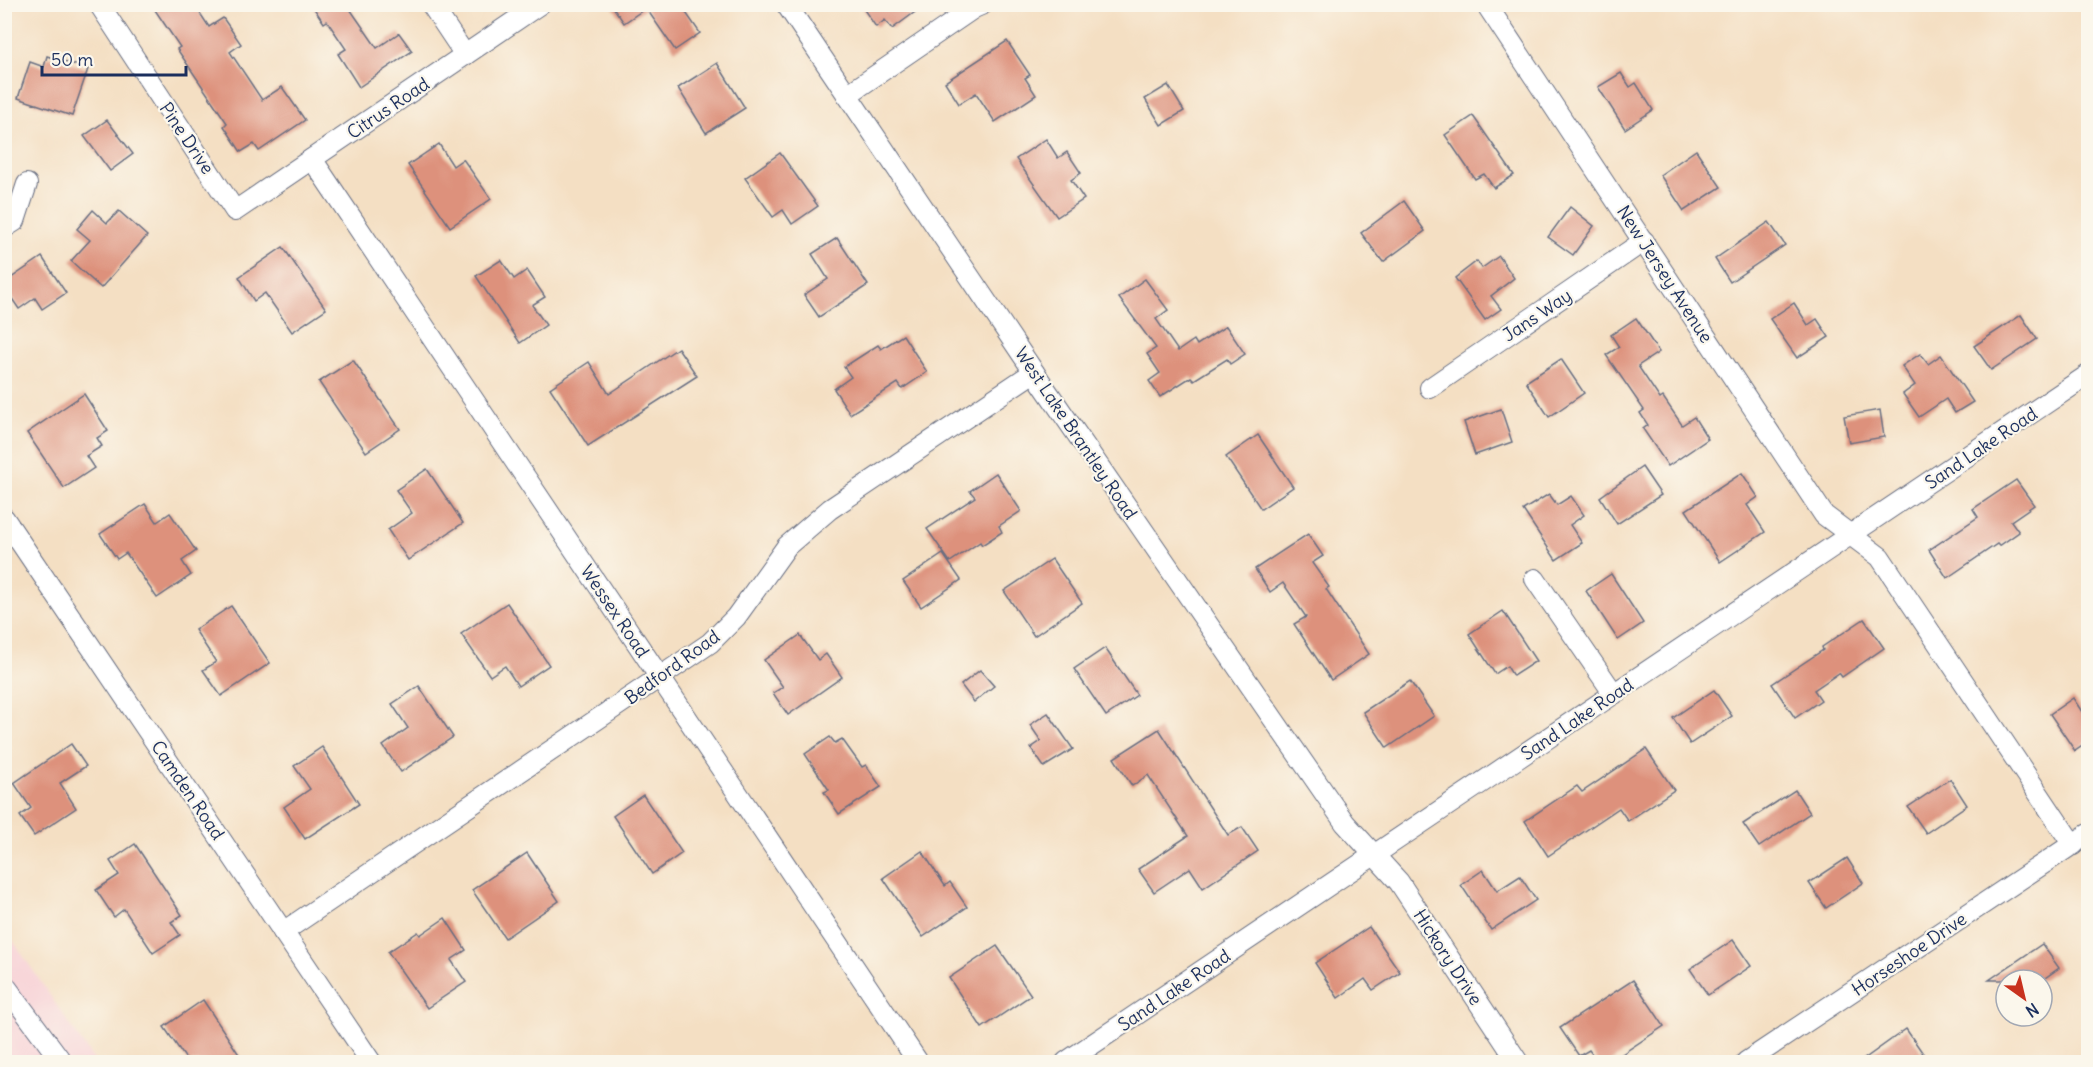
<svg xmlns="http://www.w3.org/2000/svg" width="2093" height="1067" viewBox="0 0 2093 1067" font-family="Delius,sans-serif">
  <rect width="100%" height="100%" fill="#fbf7ec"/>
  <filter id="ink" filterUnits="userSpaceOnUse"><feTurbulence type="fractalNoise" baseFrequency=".0167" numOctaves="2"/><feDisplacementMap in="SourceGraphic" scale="12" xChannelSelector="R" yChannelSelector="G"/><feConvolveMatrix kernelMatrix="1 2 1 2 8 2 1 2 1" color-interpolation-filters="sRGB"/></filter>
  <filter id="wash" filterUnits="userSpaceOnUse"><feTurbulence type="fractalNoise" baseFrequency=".008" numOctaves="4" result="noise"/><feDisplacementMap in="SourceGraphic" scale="24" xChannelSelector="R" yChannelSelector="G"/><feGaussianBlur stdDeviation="1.35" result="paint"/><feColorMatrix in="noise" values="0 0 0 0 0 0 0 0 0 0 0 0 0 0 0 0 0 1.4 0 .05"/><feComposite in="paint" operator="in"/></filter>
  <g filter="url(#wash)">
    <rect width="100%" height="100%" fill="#f4dfc3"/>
    <polygon fill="#f7cfd5" points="5,929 95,1062 5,1062"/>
    <g id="blocks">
      <g fill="#dd917c">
        <polygon points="151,4 194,4 209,27 223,18 241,44 230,52 262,100 282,87 305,120 259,151 254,144 241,152 224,126 227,123 177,49 180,47"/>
        <polygon points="311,4 350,4 348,6 377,48 399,33 412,51 359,87 338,54 346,49 327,21 324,23"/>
        <polygon points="611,4 680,4 700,33 675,50 646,8 624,23"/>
        <polygon points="860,4 926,4 892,29 885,20 876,27"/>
        <polygon points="1007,41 1030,75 1025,78 1036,95 995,122 976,93 959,104 945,82"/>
        <polygon points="47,56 88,69 72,116 18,98 30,62 44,67"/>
        <polygon points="717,63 745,108 706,133 678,88"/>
        <polygon points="1621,73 1630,87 1636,83 1653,110 1625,129 1598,87"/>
        <polygon points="1168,85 1184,111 1161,125 1145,99"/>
        <polygon points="1473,116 1514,175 1494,188 1484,174 1475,179 1445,135"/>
        <polygon points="107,120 133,154 110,171 84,136"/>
        <polygon points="1046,139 1058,158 1067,152 1081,173 1071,180 1084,199 1057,217 1016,159"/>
        <polygon points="439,144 453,166 463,159 491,199 450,227 408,165"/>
        <polygon points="1696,150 1721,187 1684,211 1660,175"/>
        <polygon points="780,153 818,206 792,224 783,210 773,217 745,178"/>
        <polygon points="1404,201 1425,231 1383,262 1361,233"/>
        <polygon points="1570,207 1594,226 1573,255 1548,237"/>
        <polygon points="93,210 107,223 119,211 147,236 101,288 71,261 90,240 77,229"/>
        <polygon points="1769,222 1785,245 1730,282 1715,259"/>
        <polygon points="837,238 868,285 819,317 804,295 828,279 812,254"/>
        <polygon points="283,247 326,309 292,332 265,293 254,301 239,277"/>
        <polygon points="1499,256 1514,278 1491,296 1501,309 1485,320 1455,278 1477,261 1482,268"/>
        <polygon points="42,257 66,293 42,309 35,298 19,309 4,287 4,283"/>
        <polygon points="501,260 514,279 527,270 545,297 532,305 546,325 520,343 476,276"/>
        <polygon points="1145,279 1168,310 1156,319 1178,351 1194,340 1197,345 1226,326 1245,354 1230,364 1227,359 1194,380 1191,377 1160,397 1149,381 1160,373 1147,354 1156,348 1119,298"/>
        <polygon points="1794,303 1808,325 1817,319 1829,337 1797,358 1770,319"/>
        <polygon points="2021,315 2037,339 1991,370 1974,346"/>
        <polygon points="1636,318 1659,352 1638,366 1660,399 1663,397 1682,425 1694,417 1708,439 1668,466 1643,429 1648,425 1640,413 1644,410 1606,355 1619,347 1611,335"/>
        <polygon points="903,335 927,372 902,389 898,383 850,414 834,389 851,377 844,367 878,345 881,349"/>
        <polygon points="678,348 697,376 588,446 550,388 589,362 609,394"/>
        <polygon points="1920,354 1928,364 1941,355 1973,402 1955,413 1946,399 1919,417 1903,394 1915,385 1902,366"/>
        <polygon points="1561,359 1584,393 1549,417 1526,382"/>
        <polygon points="353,360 400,429 366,452 319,382"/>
        <polygon points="84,394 108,431 97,438 102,446 86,456 94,468 64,488 27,433"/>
        <polygon points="1501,409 1512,442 1475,455 1464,422"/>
        <polygon points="1880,410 1884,437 1849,443 1844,416"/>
        <polygon points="1258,435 1293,487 1261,509 1226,457"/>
        <polygon points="1642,467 1661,495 1617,524 1600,497"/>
        <polygon points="427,469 463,523 408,560 388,530 412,513 396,490"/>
        <polygon points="996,473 1021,511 999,526 1002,532 982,545 980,542 950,562 927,529 975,497 970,491"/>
        <polygon points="1742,473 1758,497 1747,505 1765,532 1720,562 1686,510"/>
        <polygon points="2016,480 2034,505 2011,521 2019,532 1999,546 1997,544 1947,578 1929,550 1978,517 1973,509"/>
        <polygon points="1549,494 1557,505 1571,496 1584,515 1570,525 1582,543 1556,560 1523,510"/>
        <polygon points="145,504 157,522 170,513 196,551 182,561 191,575 157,598 126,553 117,559 100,534"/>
        <polygon points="1308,534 1323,556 1312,563 1329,587 1326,589 1369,654 1331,680 1294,624 1306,617 1283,583 1270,592 1255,569"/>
        <polygon points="943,554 961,580 921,607 903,581"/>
        <polygon points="1052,559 1082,603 1034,636 1004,591"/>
        <polygon points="1611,574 1643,623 1618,640 1586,591"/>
        <polygon points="507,603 549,665 518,686 505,666 490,676 461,634"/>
        <polygon points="231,606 270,663 221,696 203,670 216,662 195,630"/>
        <polygon points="1503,611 1536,661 1513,676 1507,666 1495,674 1469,634"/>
        <polygon points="1864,619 1884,648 1842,677 1839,673 1814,690 1821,700 1795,718 1772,684 1823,650 1822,647"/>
        <polygon points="800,635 818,660 826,654 842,677 788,715 773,693 783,687 764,660"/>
        <polygon points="1105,648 1137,695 1106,716 1074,669"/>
        <polygon points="980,670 994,686 974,702 961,685"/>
        <polygon points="1410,681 1434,716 1387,748 1363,712"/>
        <polygon points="419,686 453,737 401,772 383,746 408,728 392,704"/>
        <polygon points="1714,690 1732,716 1690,744 1673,718"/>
        <polygon points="2073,698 2088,721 2088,742 2075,751 2050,714"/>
        <polygon points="1048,713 1073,749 1044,767 1031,748 1041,741 1030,725"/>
        <polygon points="1159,729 1228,835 1242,827 1258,851 1203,888 1190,868 1154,892 1138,869 1188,836 1148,775 1132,786 1114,758"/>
        <polygon points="830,737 835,743 842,739 862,767 866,765 881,787 839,814 824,792 829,790 805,754"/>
        <polygon points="71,744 86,766 60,783 76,808 34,836 20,816 31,808 14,783"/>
        <polygon points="322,747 359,804 305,839 284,807 310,789 294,766"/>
        <polygon points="1646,749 1674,790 1628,821 1619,808 1548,856 1525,821 1577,786 1582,792"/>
        <polygon points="1950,779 1967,805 1926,833 1908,807"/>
        <polygon points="1795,790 1810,813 1759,847 1743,824"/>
        <polygon points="643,795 682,853 652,874 613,816"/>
        <polygon points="135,844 182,915 171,922 180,935 153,953 124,909 114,917 96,890 119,875 110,861"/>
        <polygon points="922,851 945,886 950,882 967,907 923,937 883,878"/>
        <polygon points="527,853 559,901 505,938 472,890"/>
        <polygon points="1847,858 1863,883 1826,908 1809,883"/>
        <polygon points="1483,870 1497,891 1520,876 1536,900 1491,930 1461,885"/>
        <polygon points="445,918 466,950 451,960 466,982 427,1008 388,952 418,932 420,935"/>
        <polygon points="1369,927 1400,972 1373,990 1365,979 1338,998 1315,963"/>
        <polygon points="1733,940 1751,966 1708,995 1690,969"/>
        <polygon points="2042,944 2059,968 2042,980 1989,980"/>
        <polygon points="997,946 1031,995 982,1028 949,978"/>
        <polygon points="1633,980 1664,1026 1610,1062 1598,1062 1589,1050 1579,1056 1560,1028"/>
        <polygon points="203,1000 244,1062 188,1062 164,1027"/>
        <polygon points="1906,1029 1929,1062 1860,1062"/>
      </g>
    </g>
  </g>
  <g filter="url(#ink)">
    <use href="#blocks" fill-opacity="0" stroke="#676d81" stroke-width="1.5"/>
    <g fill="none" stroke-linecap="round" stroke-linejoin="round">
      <defs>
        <g id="minor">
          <polyline points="99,4 235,211 540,4"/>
          <polyline points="431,4 465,55"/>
          <polyline points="786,4 1034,372 1345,823 1399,882 1518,1062"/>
          <polyline points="1486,4 1824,515 1880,557 2073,845"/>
          <polyline points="847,95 974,8 983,4"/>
          <polyline points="312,159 918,1062"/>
          <polyline points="4,228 15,221 27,184"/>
          <polyline points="1430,388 1644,241"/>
          <polyline points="4,518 371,1062"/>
          <polyline points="1535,579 1614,694"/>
          <polyline points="283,932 710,643 736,617 787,546 830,509 1034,372"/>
          <polyline points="4,984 62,1062"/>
          <polyline points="1066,1062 2088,375"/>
          <polyline points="1746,1062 2088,834"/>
        </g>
      </defs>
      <use href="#minor" stroke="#676d81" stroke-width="22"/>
      <use href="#minor" stroke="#fff" stroke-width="20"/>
    </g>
  </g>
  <g text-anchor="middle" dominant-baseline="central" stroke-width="4.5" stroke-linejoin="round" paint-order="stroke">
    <g font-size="18" fill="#1b2f5e" stroke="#fbf7ec">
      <text transform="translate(388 108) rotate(-34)">Citrus Road</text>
      <text transform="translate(187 138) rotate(56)">Pine Drive</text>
      <text transform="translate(1665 274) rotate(57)">New Jersey Avenue</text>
      <text transform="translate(1537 315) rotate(-34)">Jans Way</text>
      <text transform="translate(1076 433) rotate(56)">West Lake Brantley Road</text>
      <text transform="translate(1981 448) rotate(-34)">Sand Lake Road</text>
      <text transform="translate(615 611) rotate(56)">Wessex Road</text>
      <text transform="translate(672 667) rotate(-36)">Bedford Road</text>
      <text transform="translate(1577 719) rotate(-34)">Sand Lake Road</text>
      <text transform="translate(188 790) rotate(56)">Camden Road</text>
      <text transform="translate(1909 954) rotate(-34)">Horseshoe Drive</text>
      <text transform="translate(1448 957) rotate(57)">Hickory Drive</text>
      <text transform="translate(1174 990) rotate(-34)">Sand Lake Road</text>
    </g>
  </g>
  <rect width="2093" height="1067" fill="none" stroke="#fbf7ec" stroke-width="24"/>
  <g transform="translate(2024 998) rotate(146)"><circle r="28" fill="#fbf7ec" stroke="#a1a7b3" stroke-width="1.5"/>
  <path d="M0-4.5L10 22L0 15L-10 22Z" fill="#c8321e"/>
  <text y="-9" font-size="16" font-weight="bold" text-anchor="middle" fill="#1b2f5e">N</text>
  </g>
  <path d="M42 66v9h144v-9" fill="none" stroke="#1b2f5e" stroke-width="3"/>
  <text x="51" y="66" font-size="18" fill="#1b2f5e" stroke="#fbf7ec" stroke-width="4.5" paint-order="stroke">50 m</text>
</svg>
